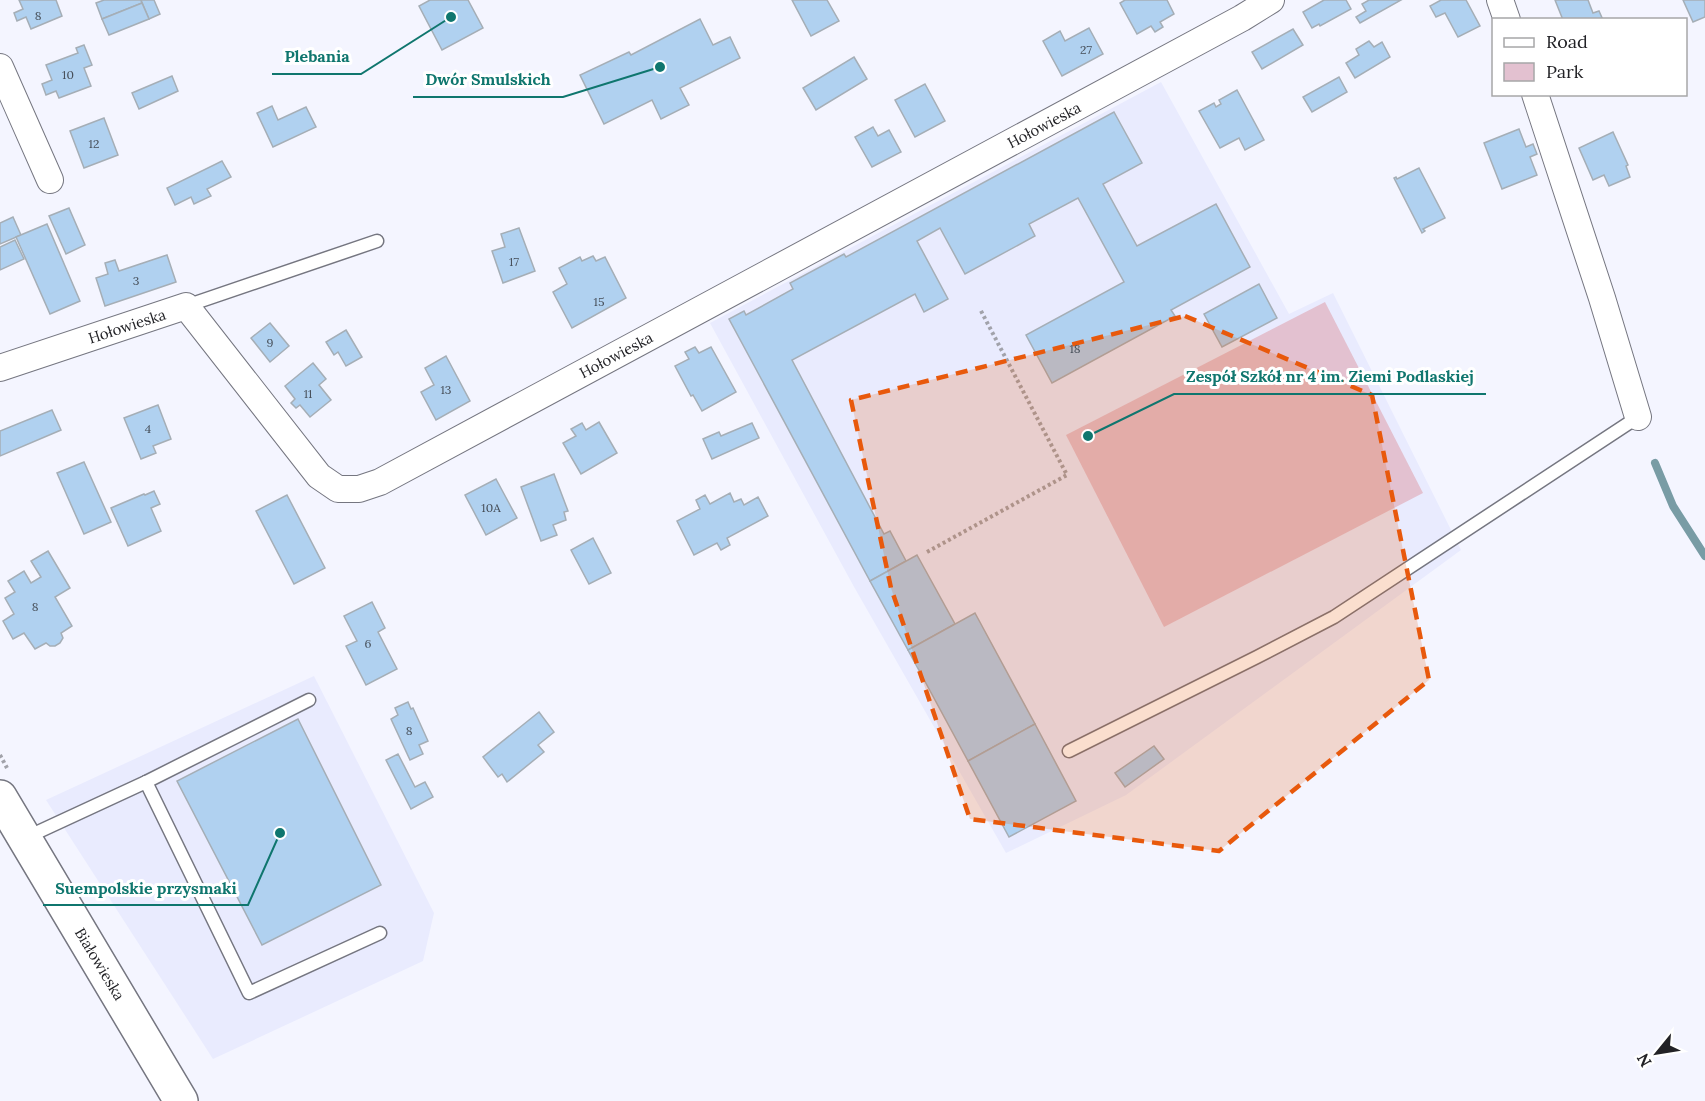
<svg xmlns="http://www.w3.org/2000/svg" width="1705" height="1101" viewBox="0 0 1705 1101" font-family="Lora,serif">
  <rect width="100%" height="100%" fill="#f4f5ff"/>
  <g fill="#e9ebfe">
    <polygon points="1161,82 1289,314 1333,293 1461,550 1126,795 1006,853 853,585 710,323"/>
    <polygon points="314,676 434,913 423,961 213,1059 46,800"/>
  </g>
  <polygon fill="#e3c1d0" points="1325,302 1423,493 1164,627 1066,435"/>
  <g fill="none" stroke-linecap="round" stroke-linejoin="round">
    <polyline stroke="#799ca5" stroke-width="8" points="1655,463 1673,506 1705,556"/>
  </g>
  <g fill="#b0d1f0" stroke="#a5aeb6" stroke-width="1.5">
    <polygon points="19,0 56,0 62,16 31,29 26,17 17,21 14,13 23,9"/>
    <polygon points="104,0 141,0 142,3 102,19 96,3"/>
    <polygon points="141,0 154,0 160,14 149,19"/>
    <polygon points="430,0 468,0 483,28 442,50 419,6"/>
    <polygon points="792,0 827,0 839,21 811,36"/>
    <polygon points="1125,0 1167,0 1174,14 1160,22 1163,27 1155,32 1151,26 1137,34 1120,3"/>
    <polygon points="1324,0 1346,0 1351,9 1320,26 1319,24 1312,28 1303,12"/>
    <polygon points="1369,0 1401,0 1360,23 1356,17 1366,11 1362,4"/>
    <polygon points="1441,0 1466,0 1480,26 1458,37 1445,13 1436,17 1430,6"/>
    <polygon points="1555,0 1588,0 1593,13 1599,11 1603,20 1563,20"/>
    <polygon points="1683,0 1705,0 1705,17 1693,22"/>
    <polygon points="142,3 149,19 109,35 102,19"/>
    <polygon points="700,19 713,45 730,37 740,58 680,88 689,105 661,119 652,100 604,124 580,75 629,52 631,55"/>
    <polygon points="1089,28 1103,54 1062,76 1043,41 1060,31 1065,41"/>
    <polygon points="1293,29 1303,45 1262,69 1252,52"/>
    <polygon points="1369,41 1374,47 1382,42 1390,57 1355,78 1346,63 1359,55 1356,49"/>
    <polygon points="84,45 92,65 84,68 91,86 59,98 56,91 46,95 42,84 52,80 46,65 78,53 76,48"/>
    <polygon points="854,57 867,79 816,110 803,88"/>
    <polygon points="172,76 178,91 139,109 132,93"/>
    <polygon points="1339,77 1347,92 1312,112 1303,97"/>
    <polygon points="925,84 945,121 915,137 895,100"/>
    <polygon points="1237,90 1264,140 1245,150 1239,138 1220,148 1199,111 1214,103 1216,107 1221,104 1219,100"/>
    <polygon points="272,106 278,120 306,107 316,127 273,147 257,113"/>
    <polygon points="1114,112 1142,163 1103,184 1137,246 1216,204 1250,267 1171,310 1175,316 1052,383 1026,335 1124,282 1078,198 1029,224 1035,236 965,274 940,228 917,241 948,299 924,312 915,294 792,360 884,534 890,531 906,561 870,581 729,319 744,311 746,315 793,289 790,283 844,254 846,257"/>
    <polygon points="104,118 118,155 84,168 70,131"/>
    <polygon points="873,127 878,136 889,130 901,152 872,167 855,137"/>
    <polygon points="1519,129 1526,147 1533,144 1537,154 1530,157 1537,175 1502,189 1484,143"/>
    <polygon points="1613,132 1628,165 1626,166 1630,177 1609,186 1604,175 1593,180 1579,148"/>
    <polygon points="222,161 231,177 207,189 211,196 194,204 191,197 175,205 167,188"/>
    <polygon points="1419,168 1445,218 1423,229 1425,231 1422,233 1394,178 1396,177 1397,179"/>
    <polygon points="69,208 85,245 66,254 49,216"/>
    <polygon points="13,217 21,235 0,244 0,223"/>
    <polygon points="47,224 80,301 50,314 16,237"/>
    <polygon points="519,228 535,271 503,283 492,251 505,247 501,234"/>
    <polygon points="15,240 24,259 0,270 0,247"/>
    <polygon points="167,255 176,282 105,306 96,278 108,274 105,263 115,260 119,271"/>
    <polygon points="593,256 596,261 605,257 626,298 572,328 553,292 567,284 559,268 580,257 582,261"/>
    <polygon points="1259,284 1277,318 1222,347 1204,314"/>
    <polygon points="270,323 289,346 270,362 251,338"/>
    <polygon points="346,330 362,357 346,366 338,352 334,355 326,342"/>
    <polygon points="695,347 699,353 711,347 736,392 702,411 693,395 691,396 675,366 689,359 685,352"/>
    <polygon points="446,356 470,401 436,420 421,392 434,385 425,368"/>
    <polygon points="313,363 326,379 319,385 331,400 310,417 300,405 296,408 291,403 295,399 285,386"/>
    <polygon points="158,405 171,439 153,446 156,453 141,459 124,418"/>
    <polygon points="52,410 61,430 0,456 0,431"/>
    <polygon points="599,422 617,453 581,474 563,443 576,436 571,429 582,423 586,430"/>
    <polygon points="752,423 759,438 712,459 703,439 719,432 721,436"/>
    <polygon points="84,462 111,522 84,534 57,473"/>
    <polygon points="554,474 568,511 564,512 566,520 553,525 557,535 541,541 521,487"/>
    <polygon points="496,479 517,518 486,535 465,495"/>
    <polygon points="154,491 160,504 151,508 161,531 128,546 111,508 144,494 145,495"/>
    <polygon points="730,493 734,502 741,499 744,505 758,497 768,516 727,538 730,545 721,550 717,543 694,555 677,521 700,509 696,500 705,495 710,504"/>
    <polygon points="287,495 325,568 294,584 256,511"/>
    <polygon points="593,538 611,573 589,584 571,550"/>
    <polygon points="48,551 70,588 55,597 72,626 61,633 63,638 60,643 55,646 50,646 46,643 35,649 24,633 13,639 3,621 14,614 5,598 15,592 8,581 24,571 31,583 41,577 31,561"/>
    <polygon points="917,555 955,624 908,650 870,581"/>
    <polygon points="372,602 385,628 378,632 397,669 366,685 346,646 357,641 344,616"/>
    <polygon points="975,613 1035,724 968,761 908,650"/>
    <polygon points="408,702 411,709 413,708 428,741 419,745 423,754 410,760 391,719 398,715 395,708"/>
    <polygon points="539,712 554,732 538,745 544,752 507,782 502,774 498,777 483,757"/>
    <polygon points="298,719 381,885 262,945 177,781"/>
    <polygon points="1035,724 1076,801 1009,837 968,761"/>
    <polygon points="1154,746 1164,759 1125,787 1115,773"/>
    <polygon points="398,754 415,787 425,782 433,797 411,809 386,760"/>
  </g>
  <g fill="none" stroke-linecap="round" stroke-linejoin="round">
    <defs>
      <g id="lane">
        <polyline points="186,306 377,241"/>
        <polyline points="1069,751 1257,657 1334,617 1638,417"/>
        <polyline points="146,782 249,993 380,933"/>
        <polyline points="25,838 146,782 309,700"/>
      </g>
      <g id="street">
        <polyline points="1500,0 1507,20"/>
        <polyline points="0,67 50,180"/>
        <polyline points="1535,94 1602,298 1638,417"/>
        <polyline points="0,368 186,306 319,476 338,489 359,489 380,482 1242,18 1271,0"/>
      </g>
      <polyline id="secondary" points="0,797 181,1101"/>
    </defs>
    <use href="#lane" stroke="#757680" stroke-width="15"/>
    <use href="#street" stroke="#757680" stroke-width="28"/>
    <use href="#secondary" stroke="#757680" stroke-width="36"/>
    <g stroke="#a1a2aa" stroke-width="4" stroke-dasharray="3 3" stroke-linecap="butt">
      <polyline points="927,552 1067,475 980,309"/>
      <polyline points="0,755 7,768"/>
    </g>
    <use href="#lane" stroke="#fff" stroke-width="12"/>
    <use href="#street" stroke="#fff" stroke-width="26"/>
    <use href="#secondary" stroke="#fff" stroke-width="33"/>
  </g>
  <path fill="#e8590c" fill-opacity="0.2" stroke="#e8590c" stroke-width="4.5" stroke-dasharray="12 8" stroke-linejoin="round" d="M1185,316L1372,395L1429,680L1219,851L970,819L891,588L851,400Z"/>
  <g text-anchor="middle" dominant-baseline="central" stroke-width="6" stroke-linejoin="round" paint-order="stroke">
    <g font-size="12" fill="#464e58">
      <text x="38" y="15">8</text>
      <text x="1086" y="49">27</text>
      <text x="68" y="74">10</text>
      <text x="94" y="143">12</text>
      <text x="514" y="261">17</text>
      <text x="136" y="280">3</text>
      <text x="599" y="301">15</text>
      <text x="270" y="342">9</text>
      <text x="1075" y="348">18</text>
      <text x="446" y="389">13</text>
      <text x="308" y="393">11</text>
      <text x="148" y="428">4</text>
      <text x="491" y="507">10A</text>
      <text x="35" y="606">8</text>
      <text x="368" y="643">6</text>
      <text x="409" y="730">8</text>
    </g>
    <g font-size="15" fill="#222226" stroke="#fff">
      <text transform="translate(1044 125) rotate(-28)">Hołowieska</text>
      <text transform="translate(127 326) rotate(-18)">Hołowieska</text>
      <text transform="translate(616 355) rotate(-28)">Hołowieska</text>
      <text transform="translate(100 964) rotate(59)">Białowieska</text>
    </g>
  </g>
  <path fill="none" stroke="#0f766e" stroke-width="2" d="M451 17L361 74H272M660 67L563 97H413M1088 436L1174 394H1486M280 833L248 905H43"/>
  <g fill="#0f766e" stroke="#fff" stroke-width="2">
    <circle cx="451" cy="17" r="6"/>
    <circle cx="660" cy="67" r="6"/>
    <circle cx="1088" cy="436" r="6"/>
    <circle cx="280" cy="833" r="6"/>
  </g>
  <g font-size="16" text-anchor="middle" font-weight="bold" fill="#0f766e" stroke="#fff" stroke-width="6" stroke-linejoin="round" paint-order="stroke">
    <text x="317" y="62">Plebania</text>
    <text x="488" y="85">Dwór Smulskich</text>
    <text x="1330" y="382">Zespół Szkół nr 4 im. Ziemi Podlaskiej</text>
    <text x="146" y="894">Suempolskie przysmaki</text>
  </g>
  <rect x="1492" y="18" width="195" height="78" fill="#ffffff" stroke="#a7a7a8" stroke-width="1.5"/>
  <rect x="1504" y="38" width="30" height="9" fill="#ffffff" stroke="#a7a7a8" stroke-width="1.5"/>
  <text x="1546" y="48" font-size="18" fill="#222226">Road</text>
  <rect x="1504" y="63" width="30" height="18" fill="#e3c1d0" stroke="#a7a7a8" stroke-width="1.5"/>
  <text x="1546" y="78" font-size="18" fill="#222226">Park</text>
  <g transform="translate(1657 1053) rotate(240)" stroke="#ffffff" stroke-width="4.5" paint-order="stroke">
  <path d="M0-4.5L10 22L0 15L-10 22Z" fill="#222226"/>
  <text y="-9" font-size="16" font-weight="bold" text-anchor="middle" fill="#222226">N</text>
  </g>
</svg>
